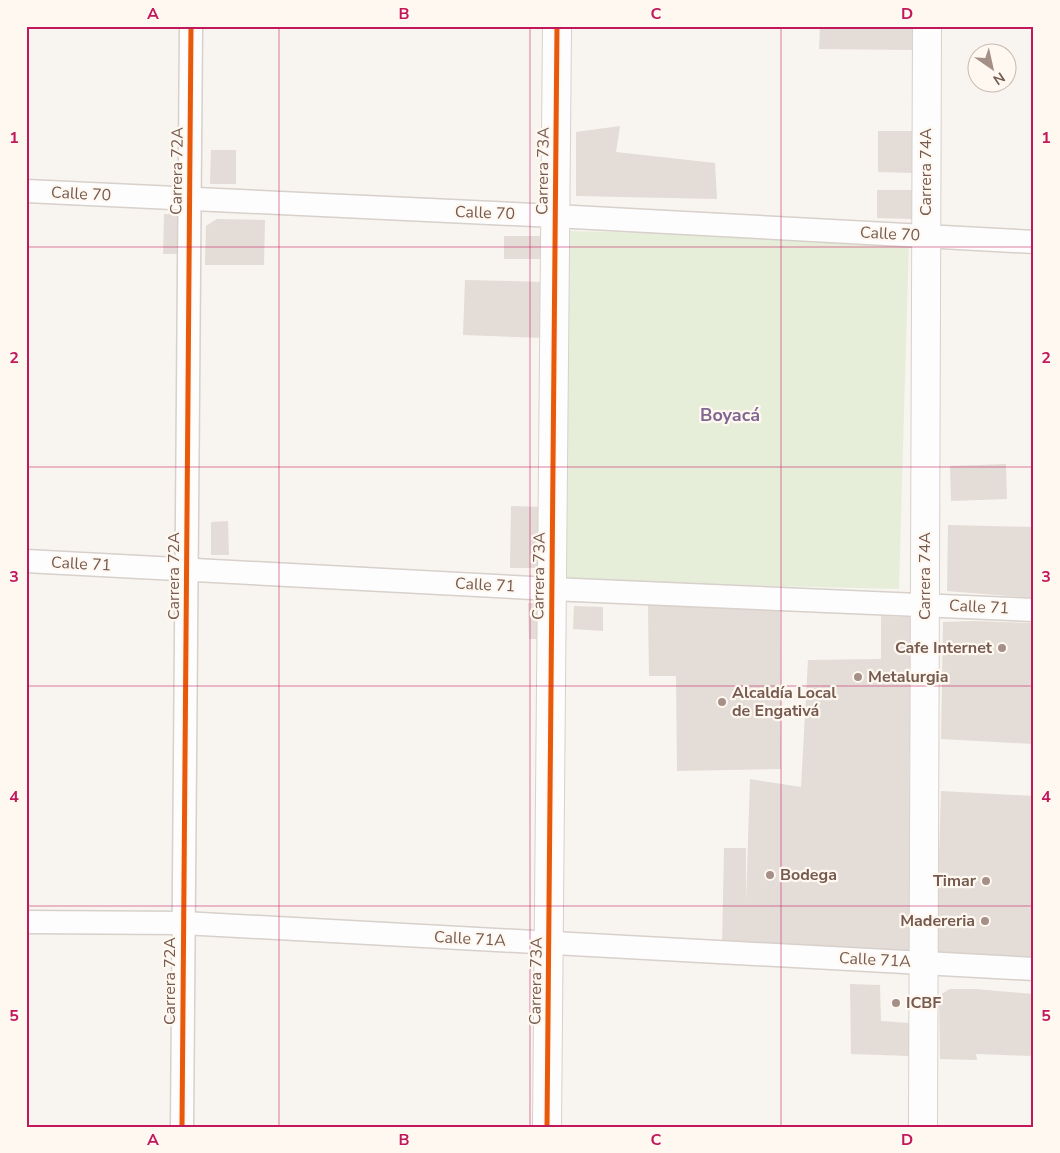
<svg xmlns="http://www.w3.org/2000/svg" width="1060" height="1153" viewBox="0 0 1060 1153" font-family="'Nunito Sans',sans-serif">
  <rect width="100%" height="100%" fill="#f8f4ef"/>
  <polygon fill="#e6eeda" points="569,231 909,239 899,589 560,581"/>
  <g fill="#e4dcd6">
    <polygon points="820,26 917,26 916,50 819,49"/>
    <polygon points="620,126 616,152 715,163 717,199 576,196 576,132"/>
    <polygon points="878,131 913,131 913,173 878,172"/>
    <polygon points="211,150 236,150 236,184 210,184"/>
    <polygon points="877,190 913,190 913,219 877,218"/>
    <polygon points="164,214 180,214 180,254 163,254"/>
    <polygon points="217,219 265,220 264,265 205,265 206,226"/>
    <rect x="504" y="236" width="45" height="23"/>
    <polygon points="465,280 547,282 546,338 463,335"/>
    <polygon points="1006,464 1007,499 951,501 950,466"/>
    <polygon points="511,506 545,507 544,568 510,568"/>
    <polygon points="228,521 229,555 211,555 211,522"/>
    <polygon points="948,525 1034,527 1034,598 947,591"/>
    <polygon points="528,603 550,603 551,639 529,639"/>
    <polygon points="780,603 781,769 677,771 676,676 649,676 648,605"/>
    <polygon points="574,606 603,607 603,631 573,629"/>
    <polygon points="881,616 910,617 911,739 909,763 912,954 722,946 724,848 746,848 746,902 750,779 801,787 808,660 881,659"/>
    <polygon points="973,621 1034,623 1034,744 941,739 943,622"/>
    <polygon points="941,791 1034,796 1034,963 936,956"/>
    <polygon points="850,984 880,985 881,1021 910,1023 909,1056 851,1054"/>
    <polygon points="950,989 975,989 1034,994 1034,1056 976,1054 977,1060 940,1059 939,999 943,993"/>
  </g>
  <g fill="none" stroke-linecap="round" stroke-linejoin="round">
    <defs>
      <g id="street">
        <polyline points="26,191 555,216 1034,242"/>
        <polyline points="26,561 552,589 1034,610"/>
        <polyline points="26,922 183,923 1034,969"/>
        <polyline points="182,1127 191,26"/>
      </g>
      <g id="secondary">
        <polyline points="547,1127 557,26"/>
        <polyline points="923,1127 927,26"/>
      </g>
    </defs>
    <use href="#street" stroke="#d7d0cb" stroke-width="25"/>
    <use href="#secondary" stroke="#d8d0cb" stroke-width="30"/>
    <use href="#street" stroke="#fefdfd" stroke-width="22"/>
    <use href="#secondary" stroke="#fefdfd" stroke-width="28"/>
    <defs>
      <g id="cycleway">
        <polyline points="182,1127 191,26"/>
        <polyline points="547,1127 557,26"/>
      </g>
    </defs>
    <use href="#cycleway" stroke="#fef8f1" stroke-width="8"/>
    <use href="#cycleway" stroke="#e8590c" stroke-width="5"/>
  </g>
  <path fill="none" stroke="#c2185b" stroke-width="1" stroke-opacity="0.55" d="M279,26V1127M530,26V1127M781,26V1127M26,247H1034M26,467H1034M26,686H1034M26,906H1034"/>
  <g fill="#a49087" stroke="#fef8f1" stroke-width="2">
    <circle cx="1002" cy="648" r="5"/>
    <circle cx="858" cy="677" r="5"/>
    <circle cx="722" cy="702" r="5"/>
    <circle cx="770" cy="875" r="5"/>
    <circle cx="986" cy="881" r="5"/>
    <circle cx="985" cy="921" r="5"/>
    <circle cx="896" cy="1003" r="5"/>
  </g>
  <g text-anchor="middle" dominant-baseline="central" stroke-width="4.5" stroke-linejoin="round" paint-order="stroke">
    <g font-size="16" fill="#765a4f" stroke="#fef8f1">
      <text transform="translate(177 171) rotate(-89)">Carrera 72A</text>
      <text transform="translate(543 171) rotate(-89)">Carrera 73A</text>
      <text transform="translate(926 172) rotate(-90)">Carrera 74A</text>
      <text transform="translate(81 194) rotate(3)">Calle 70</text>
      <text transform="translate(485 213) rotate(2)">Calle 70</text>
      <text transform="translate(890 234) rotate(3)">Calle 70</text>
      <text transform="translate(81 564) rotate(3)">Calle 71</text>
      <text transform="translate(174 576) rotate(-90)">Carrera 72A</text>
      <text transform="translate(539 576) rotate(-89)">Carrera 73A</text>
      <text transform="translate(925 576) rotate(-90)">Carrera 74A</text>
      <text transform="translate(485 585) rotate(3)">Calle 71</text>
      <text transform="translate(979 607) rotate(3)">Calle 71</text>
      <text transform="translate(470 939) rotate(3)">Calle 71A</text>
      <text transform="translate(875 960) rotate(3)">Calle 71A</text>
      <text transform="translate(170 981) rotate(-90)">Carrera 72A</text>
      <text transform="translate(536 981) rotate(-89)">Carrera 73A</text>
    </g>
    <g font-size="16" font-weight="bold" fill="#765a4f" stroke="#fef8f1" text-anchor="start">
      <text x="992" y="648" text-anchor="end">Cafe Internet</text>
      <text x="868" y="677">Metalurgia</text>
      <text x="732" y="693">Alcaldía Local<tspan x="732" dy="18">de Engativá</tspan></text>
      <text x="780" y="875">Bodega</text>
      <text x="976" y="881" text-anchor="end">Timar</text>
      <text x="975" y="921" text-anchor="end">Madereria</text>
      <text x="906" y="1003">ICBF</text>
    </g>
    <g font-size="18" font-weight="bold" fill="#806791" stroke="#fef8f1">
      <text x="730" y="415">Boyacá</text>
    </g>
  </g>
  <rect width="1060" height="1153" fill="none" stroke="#fef8f1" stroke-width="55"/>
  <g transform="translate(992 68) rotate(146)"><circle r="24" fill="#fef8f1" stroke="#c8b9b0"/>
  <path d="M0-4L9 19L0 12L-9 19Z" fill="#a49087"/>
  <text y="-8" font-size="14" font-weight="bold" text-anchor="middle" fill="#765a4f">N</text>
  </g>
  <rect x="28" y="28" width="1004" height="1098" fill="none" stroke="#c2185b" stroke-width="2"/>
  <g font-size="16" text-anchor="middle" font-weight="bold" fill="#c2185b">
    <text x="153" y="19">A</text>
    <text x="404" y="19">B</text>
    <text x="656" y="19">C</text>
    <text x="907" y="19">D</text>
    <text x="14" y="143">1</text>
    <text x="1046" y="143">1</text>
    <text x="14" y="363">2</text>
    <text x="1046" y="363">2</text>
    <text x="14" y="582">3</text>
    <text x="1046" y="582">3</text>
    <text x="14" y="802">4</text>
    <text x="1046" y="802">4</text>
    <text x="14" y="1021">5</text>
    <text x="1046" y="1021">5</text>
    <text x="153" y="1145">A</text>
    <text x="404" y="1145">B</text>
    <text x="656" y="1145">C</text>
    <text x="907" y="1145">D</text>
  </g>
</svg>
